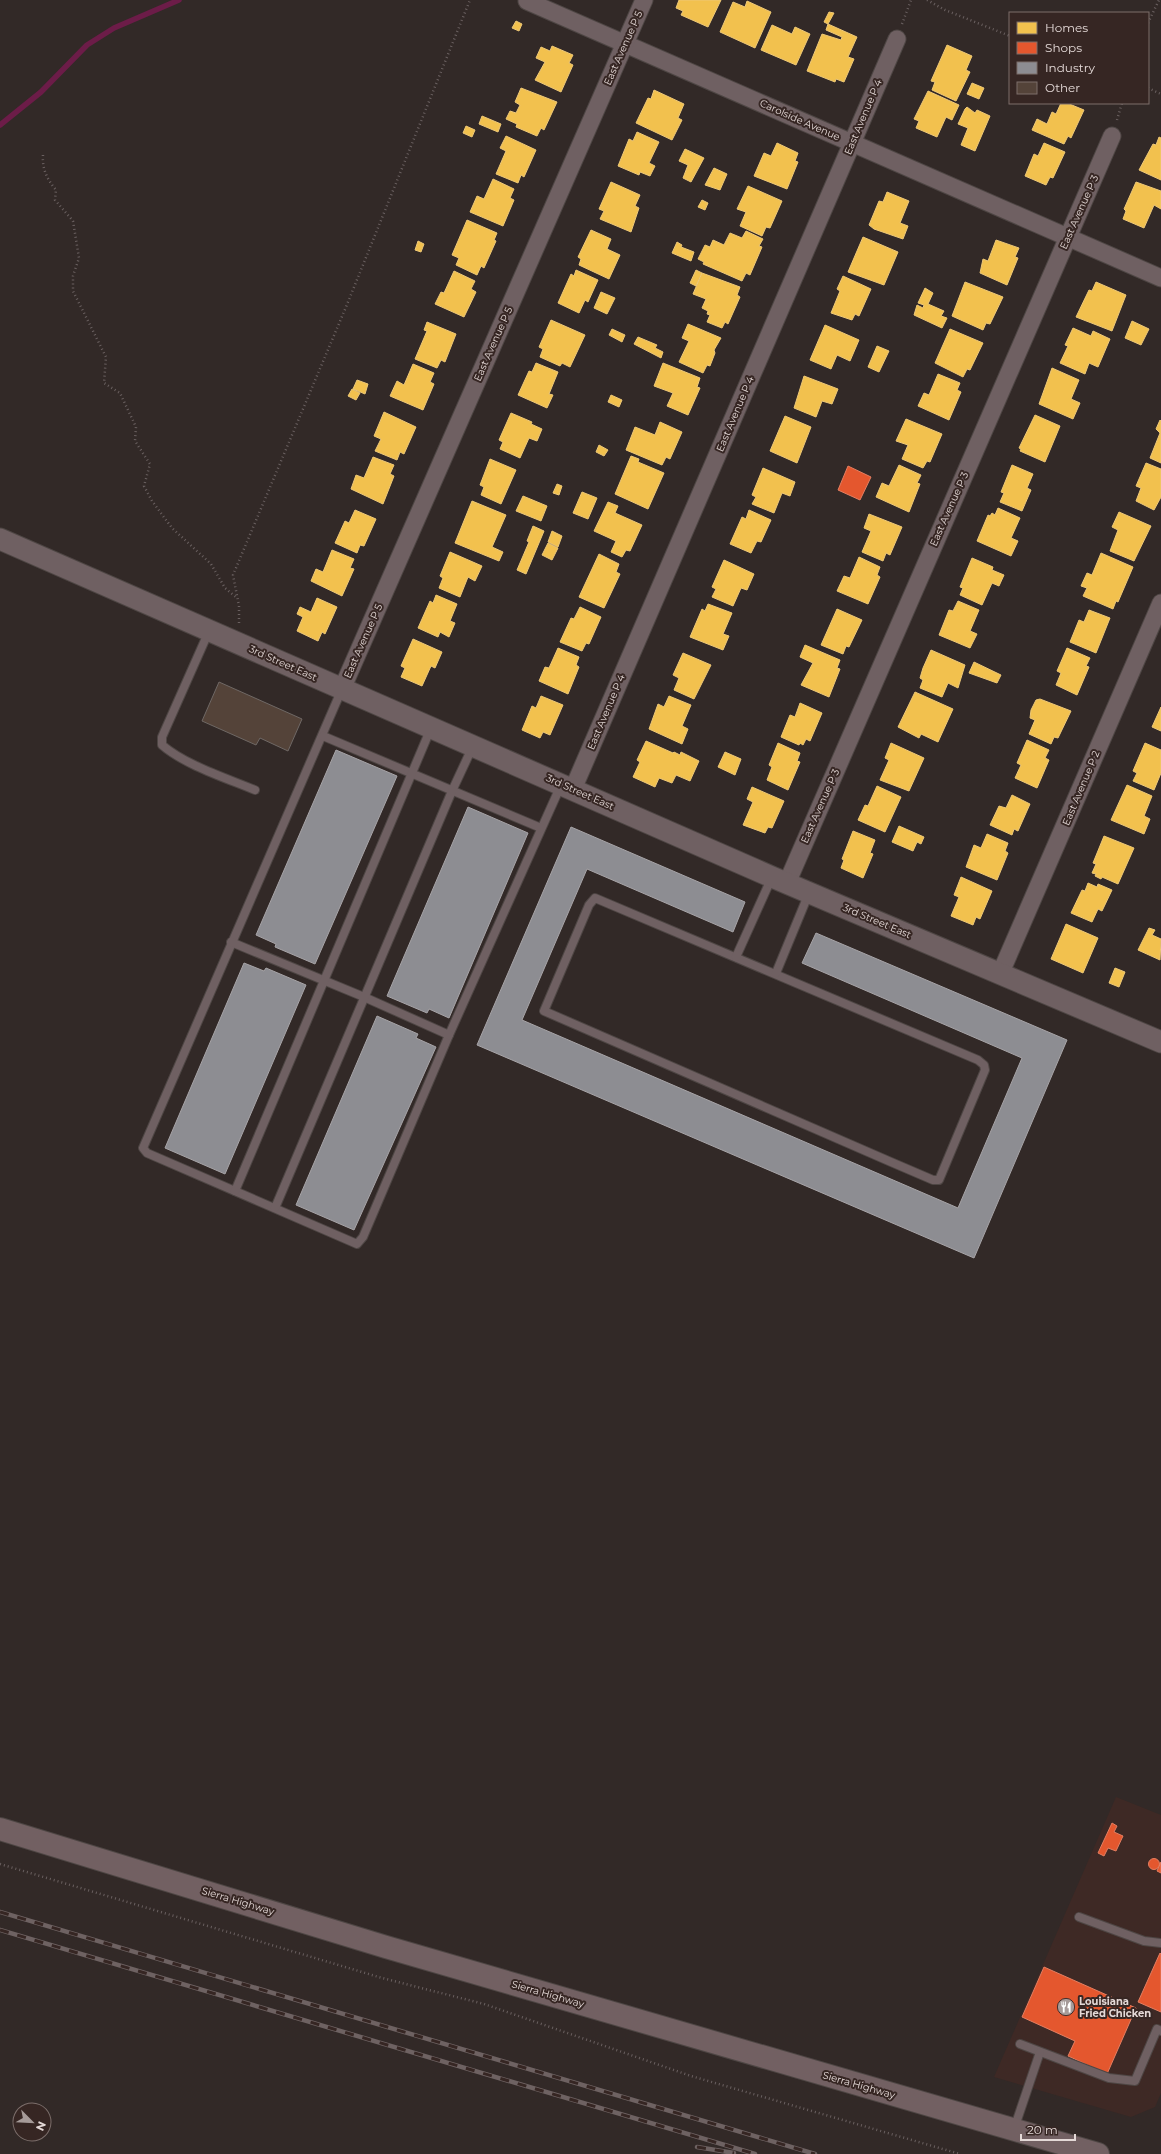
<svg xmlns="http://www.w3.org/2000/svg" width="1161" height="2154" viewBox="0 0 1161 2154" font-family="Montserrat,sans-serif">
  <rect width="100%" height="100%" fill="#322927"/>
  <polygon fill="#3e2925" points="1116,1797 1161,1815 1161,2093 1155,2107 1131,2117 994,2077"/>
  <g fill="#f2c14e" stroke="#eec877">
    <polygon points="679,0 721,0 708,27 681,15 683,11 676,8"/>
    <polygon points="747,1 771,12 755,48 720,32 733,2 745,7"/>
    <polygon points="829,12 834,13 828,24 824,22"/>
    <polygon points="516,21 522,24 519,31 512,28"/>
    <polygon points="828,24 857,37 848,57 854,59 844,82 836,79 835,82 807,71 822,34 841,40 842,37 826,30"/>
    <polygon points="772,25 792,34 795,27 810,34 796,65 761,50"/>
    <polygon points="947,45 972,56 966,70 970,72 956,101 932,90 935,82 931,81"/>
    <polygon points="552,46 573,55 569,63 573,65 561,92 535,80 545,62 536,58 541,47 550,51"/>
    <polygon points="972,83 984,88 979,99 967,94"/>
    <polygon points="521,88 557,102 544,130 541,128 537,136 516,127 517,124 506,119 510,111 516,113 520,105 515,102"/>
    <polygon points="654,90 684,104 678,118 682,120 672,140 636,123 648,98 651,99"/>
    <polygon points="928,91 959,105 952,120 946,117 937,137 916,128 919,121 914,119"/>
    <polygon points="1061,103 1067,103 1084,110 1071,138 1068,136 1064,144 1032,130 1037,119 1047,124 1052,112 1056,114"/>
    <polygon points="967,107 975,113 977,110 990,116 975,151 961,145 968,128 958,124 965,109"/>
    <polygon points="482,116 501,124 498,132 479,124"/>
    <polygon points="466,126 475,130 472,137 463,133"/>
    <polygon points="637,132 659,142 649,163 655,166 650,176 640,172 639,175 618,166 629,139 633,141"/>
    <polygon points="506,136 536,150 524,177 521,175 518,183 496,174 506,151 500,148"/>
    <polygon points="1159,137 1161,138 1161,180 1139,170 1153,144 1156,145"/>
    <polygon points="777,143 798,153 795,161 798,162 787,189 754,176 764,153 771,156"/>
    <polygon points="1044,143 1065,152 1053,178 1050,177 1046,185 1025,176 1034,154 1038,156"/>
    <polygon points="685,149 704,158 691,182 683,178 688,165 679,161"/>
    <polygon points="714,168 727,174 720,190 705,185"/>
    <polygon points="493,179 514,189 510,198 514,200 503,226 470,212 477,196 484,199"/>
    <polygon points="611,182 640,195 635,206 639,208 631,232 600,219 604,211 599,209"/>
    <polygon points="1136,182 1161,191 1161,209 1154,205 1144,228 1123,219 1126,211 1124,209"/>
    <polygon points="748,186 782,201 770,228 766,227 762,236 740,226 746,212 737,209"/>
    <polygon points="887,192 909,201 900,223 908,226 903,239 874,229 869,225 879,201 883,202"/>
    <polygon points="702,200 708,203 705,210 698,207"/>
    <polygon points="467,220 497,233 494,240 496,241 484,268 481,266 477,275 456,265 459,258 452,255"/>
    <polygon points="591,230 611,239 607,249 620,255 609,279 579,265 581,259 578,257"/>
    <polygon points="746,231 763,239 759,246 762,247 750,275 746,273 742,281 703,264 704,262 698,259 705,245 710,247 713,240 724,245 730,233 742,238"/>
    <polygon points="863,237 898,252 884,285 848,272"/>
    <polygon points="996,240 1019,248 1015,257 1018,258 1007,285 980,273 983,259 988,261"/>
    <polygon points="418,241 424,244 421,252 415,250"/>
    <polygon points="677,242 682,245 681,247 694,252 691,261 672,253"/>
    <polygon points="576,270 598,280 588,302 585,300 579,313 558,303 571,274 574,276"/>
    <polygon points="696,270 702,273 696,286 690,283"/>
    <polygon points="454,271 475,281 471,289 476,292 464,317 435,304 441,292 444,293"/>
    <polygon points="702,273 740,287 737,295 740,297 728,324 725,322 722,328 707,322 710,315 707,314 708,311 702,308 706,299 693,294"/>
    <polygon points="843,276 871,289 859,316 855,314 852,320 831,313 840,291 837,289"/>
    <polygon points="965,282 1003,297 990,324 986,323 983,330 952,316"/>
    <polygon points="1096,282 1126,295 1112,331 1076,317 1089,290 1092,291"/>
    <polygon points="925,288 933,293 928,304 944,311 941,316 947,318 942,328 914,315 917,305 923,308 924,305 918,303"/>
    <polygon points="601,292 615,298 607,314 594,308"/>
    <polygon points="551,320 585,335 570,367 562,363 560,366 540,357 543,349 539,347"/>
    <polygon points="1132,321 1149,329 1141,345 1125,338"/>
    <polygon points="427,322 456,334 445,362 441,360 437,368 415,359 427,331 424,330"/>
    <polygon points="688,324 721,338 714,350 715,353 710,366 707,365 703,373 679,362 689,341 682,338"/>
    <polygon points="825,325 859,340 850,361 837,355 831,369 810,360"/>
    <polygon points="1073,328 1091,336 1093,331 1110,339 1098,367 1089,363 1085,374 1060,363 1068,346 1065,345"/>
    <polygon points="612,329 625,335 622,342 609,335"/>
    <polygon points="950,329 983,343 970,370 967,369 963,377 935,363"/>
    <polygon points="638,337 657,345 655,348 663,352 661,358 634,344"/>
    <polygon points="877,346 889,351 879,372 868,367"/>
    <polygon points="536,363 558,372 549,394 553,395 547,408 518,395 529,371 532,372"/>
    <polygon points="663,363 700,378 697,387 700,388 688,415 667,406 673,393 654,386"/>
    <polygon points="413,364 434,373 430,382 434,384 423,410 390,396 397,381 404,385"/>
    <polygon points="1052,368 1079,380 1071,399 1080,403 1073,419 1039,404"/>
    <polygon points="938,374 960,383 957,390 961,392 949,420 918,406 924,393 929,395"/>
    <polygon points="804,376 838,389 832,404 822,401 816,417 794,408"/>
    <polygon points="357,380 368,384 365,394 353,389"/>
    <polygon points="352,389 360,393 356,400 348,396"/>
    <polygon points="611,395 622,400 619,407 608,402"/>
    <polygon points="384,412 416,427 404,454 400,452 397,460 375,451 381,439 374,436"/>
    <polygon points="511,413 532,422 531,424 542,429 537,441 529,438 520,458 500,449 503,442 499,440"/>
    <polygon points="1035,415 1060,426 1045,462 1020,451 1021,449 1019,448"/>
    <polygon points="785,416 811,427 797,463 770,451"/>
    <polygon points="906,419 942,434 930,462 927,461 923,468 902,459 908,445 896,441"/>
    <polygon points="1160,420 1161,421 1161,463 1150,458 1160,433 1156,429"/>
    <polygon points="660,422 682,432 670,459 666,457 662,465 626,450 635,427 655,435"/>
    <polygon points="599,445 608,450 604,456 596,452"/>
    <polygon points="631,456 639,459 638,462 664,473 648,509 615,494"/>
    <polygon points="373,457 394,465 390,474 394,476 383,504 351,489 356,475 364,478"/>
    <polygon points="490,459 516,470 501,504 481,495 484,487 480,485"/>
    <polygon points="1146,463 1161,469 1161,497 1154,510 1136,501 1141,488 1136,486"/>
    <polygon points="899,465 921,475 917,483 920,484 909,512 876,497 882,483 889,486"/>
    <polygon points="1012,465 1033,474 1027,488 1031,490 1022,511 1000,502 1004,493 1001,492"/>
    <polygon points="763,468 795,482 790,496 782,493 774,513 752,504 756,497 752,495"/>
    <polygon points="557,484 562,486 559,495 553,493"/>
    <polygon points="582,492 597,498 588,519 573,513"/>
    <polygon points="523,496 547,506 541,521 516,511"/>
    <polygon points="472,501 506,515 492,547 503,552 499,561 455,543"/>
    <polygon points="608,502 618,506 615,513 642,525 630,551 626,550 622,557 611,552 616,541 594,531"/>
    <polygon points="998,508 1020,518 1011,538 1018,541 1011,556 977,541 988,515 990,516 992,513 995,515"/>
    <polygon points="355,510 376,519 364,546 360,545 357,553 335,543 345,521 349,523"/>
    <polygon points="749,510 771,520 761,542 757,541 751,553 730,544 742,517 746,519"/>
    <polygon points="1119,512 1151,526 1134,561 1110,551 1118,530 1112,527"/>
    <polygon points="869,514 902,527 890,555 886,553 883,561 862,552 871,531 864,528"/>
    <polygon points="533,526 544,531 526,574 517,570 529,542 527,541"/>
    <polygon points="552,531 562,536 558,547 548,542"/>
    <polygon points="548,543 558,548 552,560 542,555"/>
    <polygon points="332,550 354,559 350,568 354,569 342,596 311,581 316,569 323,572"/>
    <polygon points="450,552 482,566 475,581 468,577 460,597 439,588 443,578 440,576"/>
    <polygon points="1101,553 1133,567 1118,602 1116,601 1113,609 1083,596 1087,588 1081,586 1087,573 1092,575"/>
    <polygon points="599,554 619,564 616,572 620,574 604,608 579,597"/>
    <polygon points="859,557 880,567 877,575 880,577 868,604 837,591 844,576 850,578"/>
    <polygon points="972,558 993,567 992,570 1004,575 999,586 992,583 982,605 960,595 963,588 960,587"/>
    <polygon points="724,560 754,574 747,590 741,588 733,606 712,597 716,589 712,587"/>
    <polygon points="436,595 457,604 450,621 455,623 449,637 440,632 438,637 418,628 430,601 433,603"/>
    <polygon points="317,598 337,607 325,634 322,632 318,641 297,631 303,617 297,614 300,607 311,612"/>
    <polygon points="958,601 979,610 970,631 977,634 970,648 939,635 949,610 953,611"/>
    <polygon points="708,604 732,613 723,634 729,636 723,650 690,637 702,609 705,611"/>
    <polygon points="580,607 601,617 589,644 586,643 582,651 560,642 571,618 574,619"/>
    <polygon points="837,609 862,620 849,647 846,646 843,654 821,645"/>
    <polygon points="1089,610 1110,618 1096,653 1070,642 1079,620 1084,622"/>
    <polygon points="413,639 442,652 435,668 431,666 422,686 401,677 405,668 401,666"/>
    <polygon points="805,645 840,660 837,668 840,669 829,697 801,685 813,663 800,657"/>
    <polygon points="558,648 579,657 576,665 579,667 568,694 539,681 545,667 549,668"/>
    <polygon points="1067,648 1090,658 1086,666 1089,667 1077,695 1056,685 1061,673 1057,671"/>
    <polygon points="931,650 965,665 958,688 948,683 942,697 920,688 923,680 920,678 923,668"/>
    <polygon points="683,653 711,665 694,699 674,690 679,678 673,675"/>
    <polygon points="974,662 1001,675 997,683 969,673"/>
    <polygon points="915,692 953,709 938,742 921,734 919,738 898,727"/>
    <polygon points="541,696 563,705 550,735 543,732 540,738 522,730 532,706 536,708"/>
    <polygon points="669,696 691,705 682,726 688,729 682,744 649,729 658,704 664,707"/>
    <polygon points="1040,699 1071,711 1058,738 1054,737 1051,744 1029,734 1035,720 1030,718 1031,710 1036,700"/>
    <polygon points="800,703 822,713 810,741 806,739 803,745 800,743 799,745 781,737 790,715 795,717"/>
    <polygon points="1161,707 1161,731 1152,727"/>
    <polygon points="1027,740 1049,750 1045,758 1049,760 1037,788 1015,778 1021,765 1017,763"/>
    <polygon points="646,741 673,753 674,752 680,755 681,752 699,761 690,781 676,775 672,783 659,778 655,787 633,777 640,762 637,760"/>
    <polygon points="778,743 800,753 797,761 800,762 788,790 767,780 772,767 769,765"/>
    <polygon points="891,743 924,758 909,791 880,780 889,760 885,758"/>
    <polygon points="1145,743 1161,750 1161,773 1154,790 1133,781 1137,773 1133,771"/>
    <polygon points="725,752 741,759 735,775 718,767"/>
    <polygon points="1127,785 1152,796 1144,816 1150,819 1144,834 1111,820"/>
    <polygon points="877,786 901,797 885,832 858,820 865,805 868,806"/>
    <polygon points="752,787 784,801 772,828 768,827 765,833 743,825 753,802 747,799"/>
    <polygon points="1012,795 1030,804 1018,831 1014,829 1012,835 990,825 999,806 1006,808"/>
    <polygon points="899,826 924,837 921,844 917,842 913,851 892,842"/>
    <polygon points="853,831 875,840 870,853 873,854 863,878 841,868 844,860 842,859"/>
    <polygon points="987,834 1008,843 1005,851 1008,853 997,880 966,867 974,845 981,848"/>
    <polygon points="1104,836 1134,848 1118,884 1102,877 1101,879 1095,876 1096,874 1092,873 1096,864 1093,863"/>
    <polygon points="961,877 992,891 980,919 976,917 973,925 951,916 959,897 954,895"/>
    <polygon points="1088,883 1097,887 1098,884 1112,890 1102,911 1098,909 1092,922 1071,913 1082,890 1085,891"/>
    <polygon points="1066,924 1098,938 1083,973 1051,959"/>
    <polygon points="1149,928 1155,930 1152,935 1161,939 1160,960 1138,950"/>
    <polygon points="1115,968 1125,972 1119,987 1109,983"/>
  </g>
  <g fill="#e4572e" stroke="#e47e61">
    <polygon points="848,466 871,477 860,500 838,490"/>
    <polygon points="1112,1823 1117,1826 1114,1832 1123,1836 1116,1851 1108,1848 1104,1856 1098,1853"/>
    <circle cx="1154" cy="1864" r="5.5"/>
    <polygon points="1161,1862 1161,1873 1157,1871"/>
    <polygon points="1160,1953 1161,1954 1161,2012 1138,2002"/>
    <polygon points="1044,1967 1136,2008 1107,2074 1068,2056 1075,2041 1022,2017"/>
  </g>
  <g fill="#8d8d92" stroke="#a7a4a7">
    <polygon points="336,750 397,776 315,964 275,947 276,944 256,935"/>
    <polygon points="468,807 528,833 449,1018 429,1009 427,1013 387,996"/>
    <polygon points="571,827 745,902 733,932 587,869 522,1020 958,1208 1022,1058 802,963 816,933 1067,1040 974,1258 477,1045"/>
    <polygon points="244,963 264,971 266,968 306,985 225,1174 165,1148"/>
    <polygon points="377,1016 418,1034 416,1038 436,1047 354,1230 296,1205"/>
  </g>
  <g fill="none" stroke-linecap="round" stroke-linejoin="round">
    <polyline stroke="#6c1c48" stroke-width="5.5" points="0,125 41,92 87,45 114,28 179,0"/>
  </g>
  <polygon fill="#544339" stroke="#6f6865" points="219,682 302,719 288,751 260,738 256,745 202,721"/>
  <g fill="none" stroke-linecap="round" stroke-linejoin="round">
    <defs>
      <g id="service">
        <path d="M209,631L162,737V745C185,765 226,778 255,790"/>
        <polyline points="342,689 143,1148 147,1153 357,1244 363,1237 449,1035 561,785"/>
        <polyline points="323,736 541,828"/>
        <polygon points="595,898 978,1060 984,1065 985,1070 939,1180 933,1180 891,1162 544,1011 589,905"/>
        <polyline points="231,942 364,997 449,1035"/>
        <polyline points="736,957 772,877"/>
        <polyline points="776,973 809,893"/>
        <polyline points="235,1191 431,728"/>
        <polyline points="275,1208 452,791 473,746"/>
        <polyline points="1079,1917 1144,1941 1161,1943"/>
        <polyline points="1020,2044 1109,2078 1135,2081 1157,2029 1161,2031"/>
        <polyline points="1014,2129 1040,2052"/>
      </g>
      <g id="minor">
        <polyline points="527,1 1161,278"/>
        <polyline points="342,689 644,0"/>
        <polyline points="573,789 897,39"/>
        <polyline points="787,883 1112,136"/>
        <polyline points="1001,972 1161,603"/>
      </g>
      <polyline id="tertiary" points="0,539 772,877 1161,1042"/>
      <polyline id="primary" points="0,1829 386,1947 1098,2154"/>
    </defs>
    <use href="#service" stroke="#4e4644" stroke-width="10"/>
    <use href="#minor" stroke="#4e4644" stroke-width="19"/>
    <use href="#tertiary" stroke="#4e4644" stroke-width="23"/>
    <use href="#primary" stroke="#4e4644" stroke-width="24"/>
    <g stroke="#6a6060" stroke-width="2.5" stroke-dasharray="1 3" stroke-linecap="butt">
      <polyline points="927,0 945,10 1010,36"/>
      <polyline points="1148,23 1159,0"/>
      <polyline points="902,24 911,0"/>
      <polyline points="1148,88 1161,94"/>
      <polyline points="1117,120 1122,103"/>
      <path d="M43,155C42,169 47,179 56,190L55,200L73,221L79,258L73,276V291L106,357L104,383L120,393L136,427L135,441L150,464L144,486L152,501L172,528L211,564L225,588L237,598"/>
      <polyline points="239,623 239,606 233,575 346,307 470,0"/>
      <polyline points="0,1864 382,1978 484,2004 691,2076 960,2154"/>
    </g>
    <use href="#service" stroke="#6f6062" stroke-width="8"/>
    <use href="#minor" stroke="#6f6062" stroke-width="17"/>
    <use href="#tertiary" stroke="#6f6062" stroke-width="21"/>
    <use href="#primary" stroke="#726062" stroke-width="22"/>
    <defs>
      <g id="rail">
        <polyline points="0,1912 815,2154"/>
        <polyline points="0,1930 755,2154"/>
        <polyline points="697,2147 734,2153"/>
      </g>
    </defs>
    <use href="#rail" stroke="#6e6262" stroke-width="4.5"/>
    <use href="#rail" stroke="#362623" stroke-width="3" stroke-dasharray="9" stroke-linecap="butt"/>
  </g>
  <defs>
    <symbol id="restaurant-disc" viewBox="-11 -11 22 22"><circle r="9.5" fill="#a69b99" stroke="#362623"/><path d="M-5-6h1v4h1v-4h1v4h1v-4h1v5L-1.5 .5V6h-2V.5L-5-1ZM5-6V6H3V1.5H1.5Q1.5-4 5-6Z" fill="#fff"/></symbol>
  </defs>
  <g fill-rule="evenodd">
    <use href="#restaurant-disc" x="1056" y="1997" width="20" height="20"/>
  </g>
  <g text-anchor="middle" dominant-baseline="central" stroke-width="4" stroke-linejoin="round" paint-order="stroke">
    <g font-size="10" fill="#e4d9d7" stroke="#362623">
      <text transform="translate(623 48) rotate(-66)">East Avenue P 5</text>
      <text transform="translate(863 117) rotate(-67)">East Avenue P 4</text>
      <text transform="translate(800 120) rotate(24)">Carolside Avenue</text>
      <text transform="translate(1079 212) rotate(-66)">East Avenue P 3</text>
      <text transform="translate(493 344) rotate(-66)">East Avenue P 5</text>
      <text transform="translate(735 414) rotate(-67)">East Avenue P 4</text>
      <text transform="translate(949 509) rotate(-66)">East Avenue P 3</text>
      <text transform="translate(363 641) rotate(-66)">East Avenue P 5</text>
      <text transform="translate(283 663) rotate(24)">3rd Street East</text>
      <text transform="translate(606 712) rotate(-67)">East Avenue P 4</text>
      <text transform="translate(1081 788) rotate(-67)">East Avenue P 2</text>
      <text transform="translate(580 792) rotate(24)">3rd Street East</text>
      <text transform="translate(820 806) rotate(-66)">East Avenue P 3</text>
      <text transform="translate(877 921) rotate(23)">3rd Street East</text>
      <text transform="translate(238 1901) rotate(17)">Sierra Highway</text>
      <text transform="translate(548 1994) rotate(16)">Sierra Highway</text>
      <text transform="translate(859 2085) rotate(16)">Sierra Highway</text>
    </g>
    <g font-size="10" font-weight="bold" fill="#e4d9d7" stroke="#362623" text-anchor="start">
      <text x="1079" y="2001">Louisiana<tspan x="1079" dy="12">Fried Chicken</tspan></text>
    </g>
  </g>
  <rect x="1009" y="12" width="140" height="92" fill="#362623" stroke="#7c6e6b"/>
  <rect x="1017" y="22" width="20" height="12" fill="#f2c14e" stroke="#7c6e6b"/>
  <text x="1045" y="32" font-size="12" fill="#e4d9d7">Homes</text>
  <rect x="1017" y="42" width="20" height="12" fill="#e4572e" stroke="#7c6e6b"/>
  <text x="1045" y="52" font-size="12" fill="#e4d9d7">Shops</text>
  <rect x="1017" y="62" width="20" height="12" fill="#8d8d92" stroke="#7c6e6b"/>
  <text x="1045" y="72" font-size="12" fill="#e4d9d7">Industry</text>
  <rect x="1017" y="82" width="20" height="12" fill="#544339" stroke="#7c6e6b"/>
  <text x="1045" y="92" font-size="12" fill="#e4d9d7">Other</text>
  <g transform="translate(32 2122) rotate(114)"><circle r="19" fill="#362623" stroke="#7c6e6b"/>
  <path d="M0-3L7 15L0 10L-7 15Z" fill="#a69b99"/>
  <text y="-6" font-size="11" font-weight="bold" text-anchor="middle" fill="#e4d9d7">N</text>
  </g>
  <path d="M1021 2134v6h54v-6" fill="none" stroke="#e4d9d7" stroke-width="2"/>
  <text x="1027" y="2134" font-size="12" fill="#e4d9d7" stroke="#362623" stroke-width="3" paint-order="stroke">20 m</text>
</svg>
